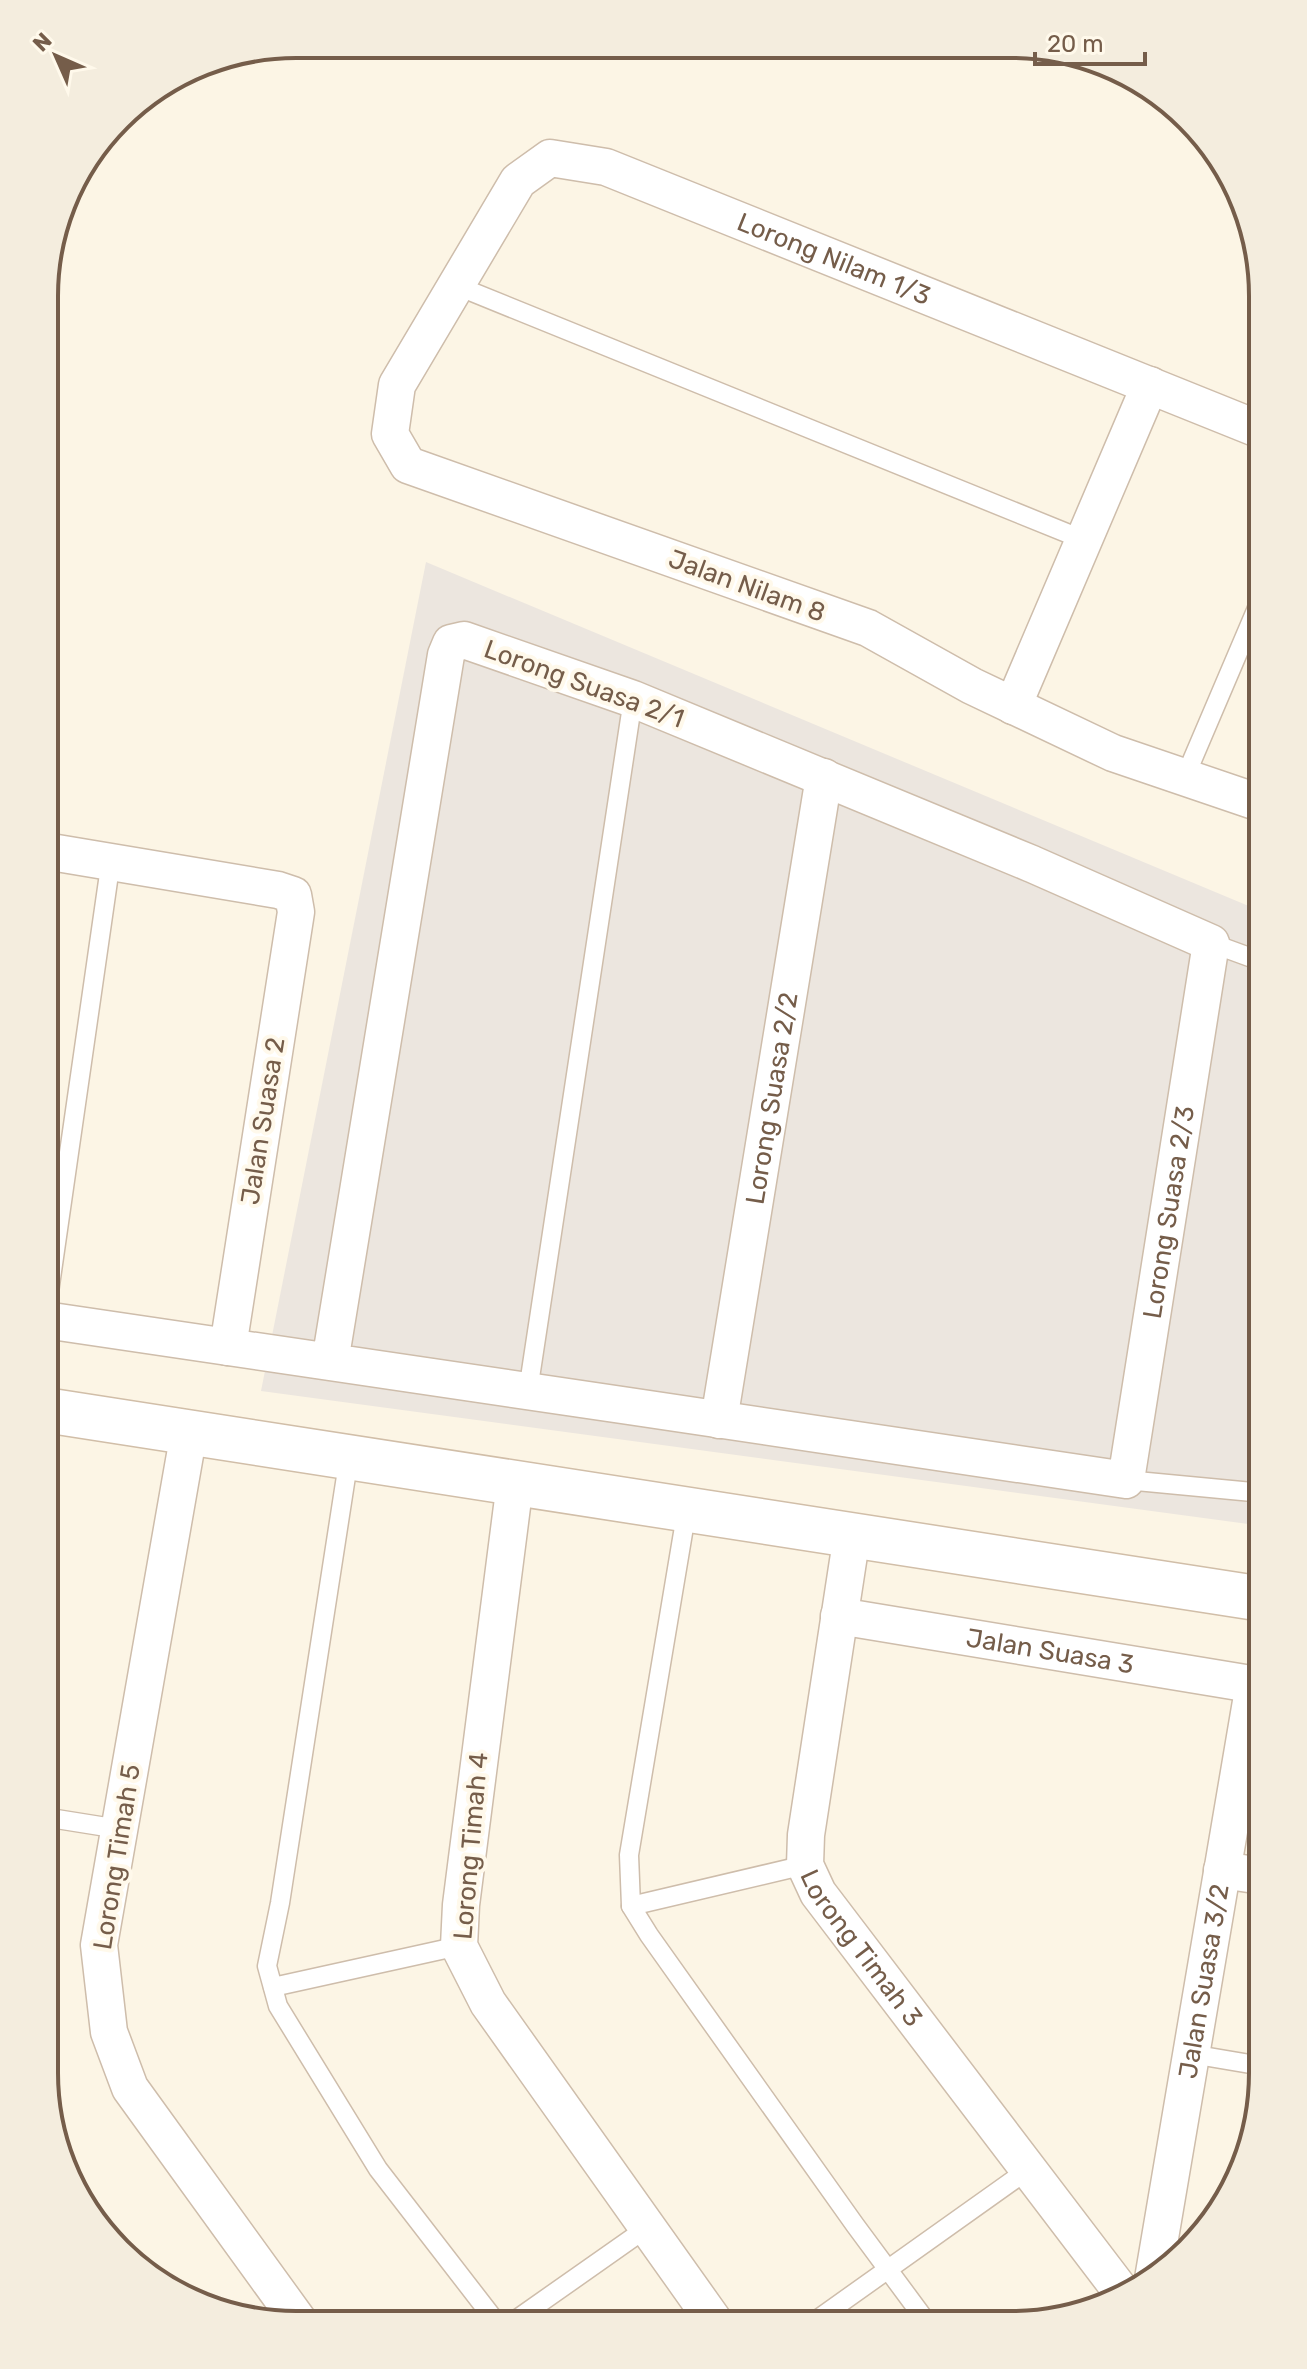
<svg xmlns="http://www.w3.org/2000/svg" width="1307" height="2369" viewBox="0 0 1307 2369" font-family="Rubik,sans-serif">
  <rect width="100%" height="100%" fill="#fcf5e5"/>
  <polygon fill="#ece6df" points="426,562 1263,912 1263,1526 261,1391"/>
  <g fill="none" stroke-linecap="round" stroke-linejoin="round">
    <defs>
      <g id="lane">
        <polyline points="455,285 1084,540"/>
        <polyline points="1185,777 1263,594"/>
        <polyline points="1211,943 1263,962"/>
        <polyline points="45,1320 111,860"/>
        <polyline points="528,1391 633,699"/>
        <polyline points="349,1457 280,1903 267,1966 278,2006 378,2169 497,2323"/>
        <polyline points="1126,1480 1263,1493"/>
        <polyline points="687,1509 629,1855 631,1906 649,1935 855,2225 929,2325"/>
        <polyline points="44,1817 119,1829"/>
        <polyline points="631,1906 805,1865"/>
        <polyline points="273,1987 459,1946"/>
        <polyline points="1191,2054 1262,2066"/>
        <polyline points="510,2324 648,2227"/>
        <polyline points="811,2324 1029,2169"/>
      </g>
      <g id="street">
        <polyline points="1013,706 1150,385"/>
        <path id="s1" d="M1263,804L1113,753L972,686L868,628L408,465L390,434L397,385L518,181L550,158L606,167L1263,431"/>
        <polyline points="45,851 278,890 293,895 296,912 228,1347"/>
        <path id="s2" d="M45,1320C405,1373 766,1426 1126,1480L1211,943L1032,864L633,699L464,640L451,643L446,655L330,1362"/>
        <path id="s3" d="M719,1420L824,777"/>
        <polyline points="189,1432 99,1945 109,2032 130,2088 300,2323"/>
        <polyline points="515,1483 461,1905 459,1946 488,2003 716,2324"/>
        <path id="s4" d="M852,1535L806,1835L805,1865L818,1893L1124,2295"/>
        <path id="s5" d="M839,1616L1263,1686"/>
        <polyline points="1222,1870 1262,1876"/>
        <path id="s6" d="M1153,2279L1254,1684"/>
      </g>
      <polyline id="secondary" points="45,1410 1263,1599"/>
    </defs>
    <use href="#lane" stroke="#cebdab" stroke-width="21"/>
    <use href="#street" stroke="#cebdab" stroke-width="39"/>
    <use href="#secondary" stroke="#d1bea8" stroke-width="47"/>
    <use href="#lane" stroke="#fff" stroke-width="18"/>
    <use href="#street" stroke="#fff" stroke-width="36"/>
    <use href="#secondary" stroke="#fff" stroke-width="44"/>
  </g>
  <g text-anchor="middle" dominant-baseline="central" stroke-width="8" stroke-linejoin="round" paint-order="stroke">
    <g font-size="26" fill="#755d4a" stroke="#fff9eb">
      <text stroke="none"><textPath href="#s1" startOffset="1586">Lorong Nilam 1/3</textPath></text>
      <text transform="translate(747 586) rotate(20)">Jalan Nilam 8</text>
      <text transform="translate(584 684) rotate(20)">Lorong Suasa 2/1</text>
      <text stroke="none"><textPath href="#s3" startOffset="326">Lorong Suasa 2/2</textPath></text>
      <text transform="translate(263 1121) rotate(-81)">Jalan Suasa 2</text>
      <text stroke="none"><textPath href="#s2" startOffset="1364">Lorong Suasa 2/3</textPath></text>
      <text stroke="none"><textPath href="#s5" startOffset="214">Jalan Suasa 3</textPath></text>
      <text transform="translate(471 1846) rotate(-85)">Lorong Timah 4</text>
      <text transform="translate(117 1857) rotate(-81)">Lorong Timah 5</text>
      <text stroke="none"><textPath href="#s4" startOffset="434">Lorong Timah 3</textPath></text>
      <text stroke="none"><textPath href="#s6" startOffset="302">Jalan Suasa 3/2</textPath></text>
    </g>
  </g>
  <path d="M0 0H1307V2369H0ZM296 58H1011A238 238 0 0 1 1249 296V2073A238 238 0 0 1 1011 2311H296A238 238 0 0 1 58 2073V296A238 238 0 0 1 296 58Z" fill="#f4edde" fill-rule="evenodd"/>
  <path fill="none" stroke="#755d4a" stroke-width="4" d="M296 58H1011A238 238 0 0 1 1249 296V2073A238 238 0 0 1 1011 2311H296A238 238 0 0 1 58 2073V296A238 238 0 0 1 296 58Z"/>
  <g transform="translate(56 56) rotate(315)" stroke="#fff9eb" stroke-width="6" paint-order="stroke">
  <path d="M0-6L14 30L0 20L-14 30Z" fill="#755d4a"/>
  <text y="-12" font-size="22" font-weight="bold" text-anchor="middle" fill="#755d4a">N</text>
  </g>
  <path d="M1035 52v12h110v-12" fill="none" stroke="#755d4a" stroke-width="4"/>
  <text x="1047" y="52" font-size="24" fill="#755d4a" stroke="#fff9eb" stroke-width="6" paint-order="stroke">20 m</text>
</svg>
